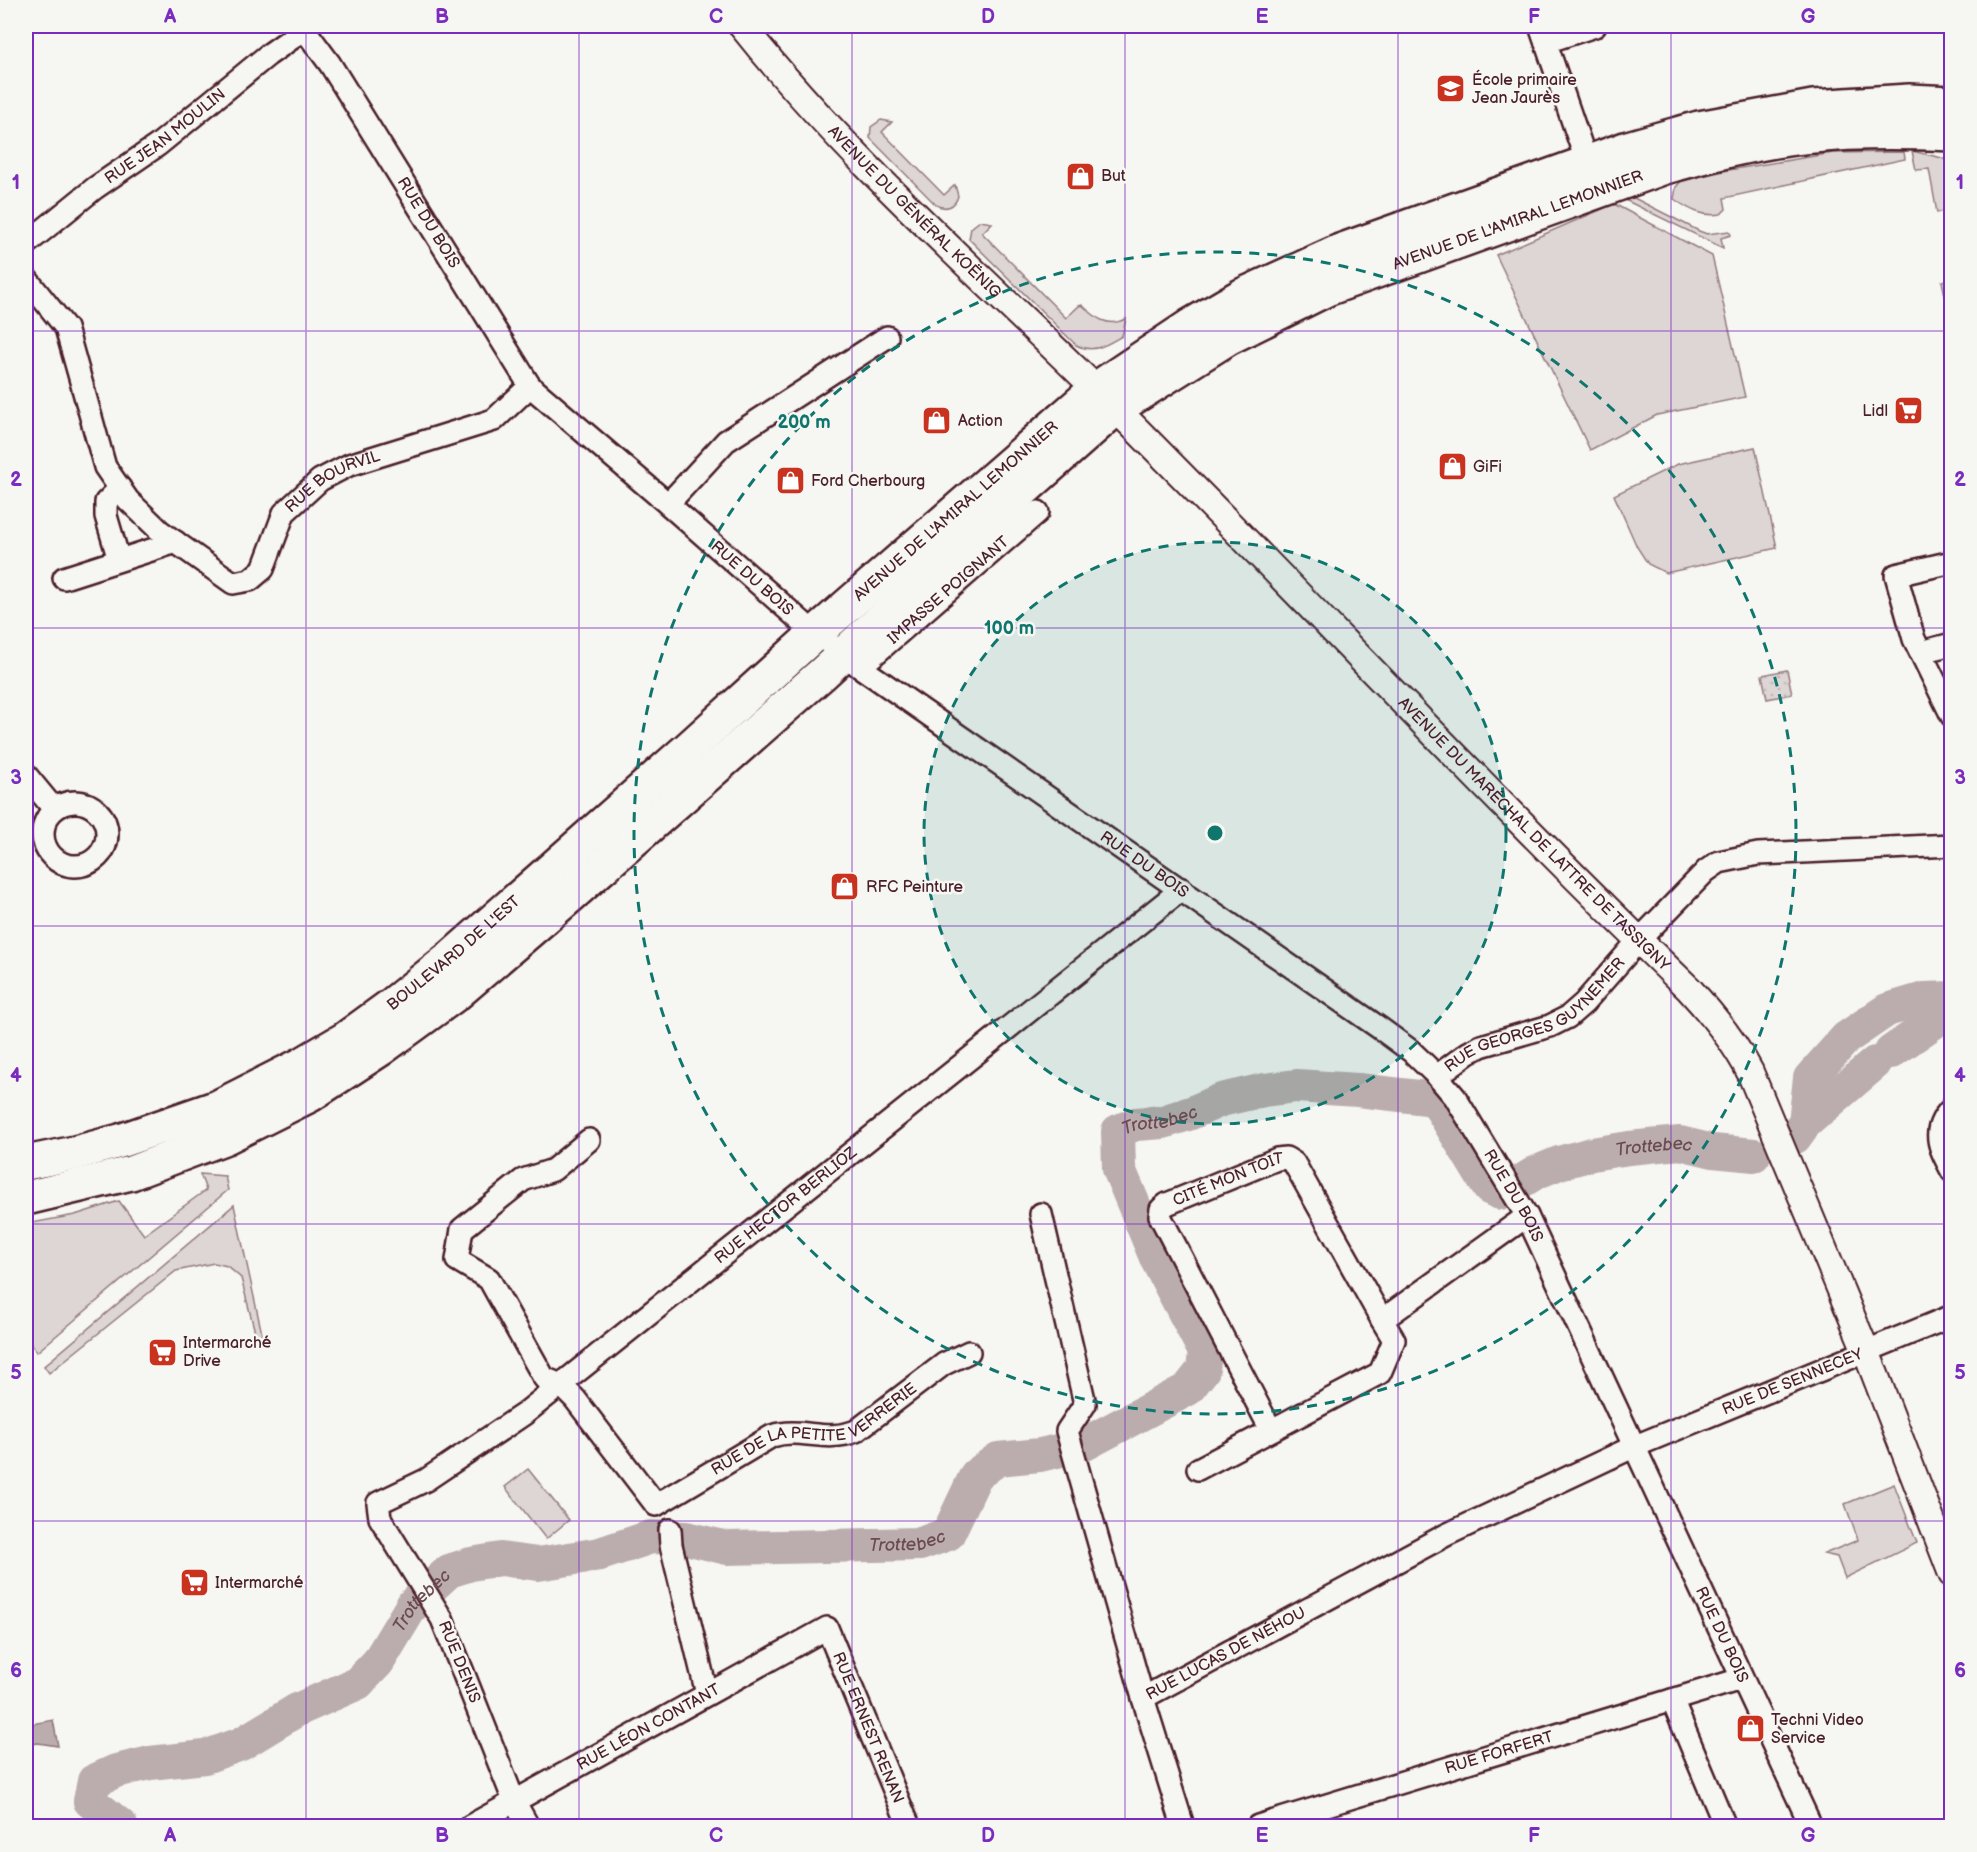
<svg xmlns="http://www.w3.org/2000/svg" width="1977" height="1852" viewBox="0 0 1977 1852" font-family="'Balsamiq Sans',sans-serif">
  <defs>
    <pattern id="park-dots" width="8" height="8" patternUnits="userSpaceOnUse" patternTransform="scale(1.5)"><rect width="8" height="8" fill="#ddd6d5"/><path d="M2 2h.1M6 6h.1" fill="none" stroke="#bfb7b7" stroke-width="1.8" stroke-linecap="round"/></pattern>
  </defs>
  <rect width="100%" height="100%" fill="#f6f6f2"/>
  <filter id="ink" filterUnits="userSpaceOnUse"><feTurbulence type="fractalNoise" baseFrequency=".0167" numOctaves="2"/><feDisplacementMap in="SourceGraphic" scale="12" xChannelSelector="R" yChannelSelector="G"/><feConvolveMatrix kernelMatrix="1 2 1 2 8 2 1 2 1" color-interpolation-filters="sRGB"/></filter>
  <g filter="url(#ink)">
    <g fill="#ddd6d5" stroke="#947a80" stroke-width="1.5">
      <path d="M881,120L892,122L882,132L944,195L955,185L958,196C955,207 946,210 936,205L870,138L871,127Z"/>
      <polygon points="1912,151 1942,158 1951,164 1951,208 1937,213 1929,169 1916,170"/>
      <path d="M1904,152L1905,159L1724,198L1726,209L1721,214C1702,217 1690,210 1674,199L1676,187L1682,180L1729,170L1833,153Z"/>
      <polygon points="1630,196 1699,231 1707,234 1729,231 1731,235 1721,238 1723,248 1623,199"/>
      <polygon points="1614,204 1712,256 1745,397 1657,415 1590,450 1496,255"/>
      <path d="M980,221L992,223L982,233L1066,318L1079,306L1082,305C1096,318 1107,328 1126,319L1122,336C1106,345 1094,354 1076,345L969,239L971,228Z"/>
      <polygon points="1951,279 1952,279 1951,324 1942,281"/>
      <polygon points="1755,447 1777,548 1666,573 1648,564 1637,547 1614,495 1678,464"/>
      <polygon points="200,1174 225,1176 228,1190 37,1352 26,1338 26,1224 75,1215 119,1201 144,1235 206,1190"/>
      <polygon points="234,1205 262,1334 256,1336 241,1278 227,1266 214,1263 176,1271 49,1373 44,1366"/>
      <polygon points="528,1469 569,1520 546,1539 505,1487"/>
      <polygon points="1894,1484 1917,1543 1845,1578 1837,1557 1824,1554 1858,1540 1845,1504"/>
    </g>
    <polygon fill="url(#park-dots)" stroke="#947a80" stroke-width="1.5" points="1787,670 1792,694 1767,699 1762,675"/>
    <polygon fill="#bbadae" stroke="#8e747a" stroke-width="1.5" points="53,1720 58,1746 38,1743 26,1745 26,1725"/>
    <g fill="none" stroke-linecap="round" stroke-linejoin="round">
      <g stroke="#bbadae" stroke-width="34">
        <polyline points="1891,1052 1941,1017 1952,1007"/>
        <polyline points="1805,1123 1875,1063"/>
        <polyline points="1795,1137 1805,1123 1810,1078 1846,1038 1887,1010 1924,999 1952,998"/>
        <path id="s1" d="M1522,1181L1535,1173L1559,1163L1592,1154L1629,1148L1680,1143L1713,1151L1754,1155"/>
        <path id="s2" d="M121,1826L90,1801L94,1781L116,1771L150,1763L205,1757L241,1744L297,1710L358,1683L378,1662L413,1604L449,1571L471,1564L501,1559L538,1564L600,1554L651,1537L686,1538L727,1548L920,1544L948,1534L976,1475L998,1459L1040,1455L1083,1445L1188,1389L1203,1370L1205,1352L1157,1260L1119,1169L1118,1131L1136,1124L1163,1122L1191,1113L1221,1100L1264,1090L1296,1086L1358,1090L1435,1099L1489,1188L1500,1193"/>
      </g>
      <defs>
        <g id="minor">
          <path id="s3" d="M302,26L330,64L530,386L668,504L803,623L860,667L1381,1029L1411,1051L1437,1076L1455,1097L1527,1216L1811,1826"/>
          <polyline points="1540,26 1587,163"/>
          <polyline points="1546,42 1595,26"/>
          <path id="s4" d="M26,244L95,188L158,145L268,55L305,29"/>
          <path id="s5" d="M26,278L66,328L105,467L128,500L160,531L233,583L250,580L263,569L284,513L320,480L349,465L494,420L530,386"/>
          <polyline points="668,504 726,441 887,337"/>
          <polyline points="119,560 106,516 106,502 120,488"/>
          <polyline points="1952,562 1896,575 1914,639 1952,716"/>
          <polyline points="64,578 176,542"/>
          <polyline points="1921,652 1952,644"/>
          <path id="s6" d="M860,667L1038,512"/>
          <polyline points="26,775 54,809"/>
          <circle cx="75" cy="834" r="32"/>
          <path id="s7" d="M1437,1076L1468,1053L1481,1046L1550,1026L1568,1017L1584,1003L1639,940L1706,871L1719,862L1758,854L1952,845"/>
          <path d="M1952,1108C1930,1130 1939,1147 1952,1171"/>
          <path id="s8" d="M589,1140L553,1170L523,1180L462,1229L457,1260L489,1279L544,1378L561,1385L575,1399L656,1505L772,1436C801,1427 825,1443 856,1431L944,1364L969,1352"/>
          <polyline points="1041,1214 1085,1404 1067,1431 1143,1698 1183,1826"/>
          <path id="s9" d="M1271,1430L1160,1216L1161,1209L1167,1204L1277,1159L1286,1158L1294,1163L1382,1320"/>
          <polyline points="1198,1469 1380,1373 1394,1340 1382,1320 1527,1216"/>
          <polyline points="670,1530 671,1545 707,1694"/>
          <path id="s10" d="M1143,1698L1446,1535L1633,1447L1952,1316"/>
          <polyline points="1672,1700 1725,1826"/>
          <path id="s11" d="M470,1826L827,1628L909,1826"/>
          <path id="s12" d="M528,1826L514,1801L442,1619L380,1518L378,1503L426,1480L524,1414L1182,889"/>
          <path id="s13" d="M1258,1826L1741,1679"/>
        </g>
        <g id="tertiary">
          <path id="s14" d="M742,26C848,159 976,271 1097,390C1296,588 1487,794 1689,989C1713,1015 1734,1041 1750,1072L1866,1351L1952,1574"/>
        </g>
        <g id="primary">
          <path id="s15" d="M26,1163L75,1153L120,1141L218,1107L301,1065L345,1039L393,1004L453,956L689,748L817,632L1096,389L1190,326L1243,295L1340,251L1628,148L1699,128L1813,107L1909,101L1952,103"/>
          <path id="s16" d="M26,1198L131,1173L226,1137L310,1095L382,1048L456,994L569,897L823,673L986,523L1115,409L1228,338L1327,289L1665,167C1712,154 1764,140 1813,136C1859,131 1905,132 1952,134"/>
        </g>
      </defs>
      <use href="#minor" stroke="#4a1f2b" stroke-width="26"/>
      <use href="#tertiary" stroke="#4a1f2b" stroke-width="30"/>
      <use href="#primary" stroke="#4a1f2b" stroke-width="38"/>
      <use href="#minor" stroke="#f6f6f2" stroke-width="21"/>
      <use href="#tertiary" stroke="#f6f6f2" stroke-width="26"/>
      <use href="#primary" stroke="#f6f6f2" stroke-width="33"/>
    </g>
  </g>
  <path fill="none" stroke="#7b2cbf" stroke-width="1.5" stroke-opacity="0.55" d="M306,26V1826M579,26V1826M852,26V1826M1125,26V1826M1398,26V1826M1671,26V1826M26,331H1952M26,628H1952M26,926H1952M26,1224H1952M26,1521H1952"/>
  <circle cx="1215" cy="833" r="291" fill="#0f766e" fill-opacity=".12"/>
  <g fill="none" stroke="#0f766e" stroke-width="3" stroke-dasharray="10 8">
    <circle cx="1215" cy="833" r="291"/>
    <circle cx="1215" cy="833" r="581"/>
  </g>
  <defs>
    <symbol id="school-square" viewBox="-11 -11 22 22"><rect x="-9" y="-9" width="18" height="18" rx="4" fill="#c8321e" stroke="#f6f6f2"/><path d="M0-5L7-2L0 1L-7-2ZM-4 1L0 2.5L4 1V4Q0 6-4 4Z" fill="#fff"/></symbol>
    <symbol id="shop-square" viewBox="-11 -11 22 22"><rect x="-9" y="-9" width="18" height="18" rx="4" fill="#c8321e" stroke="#f6f6f2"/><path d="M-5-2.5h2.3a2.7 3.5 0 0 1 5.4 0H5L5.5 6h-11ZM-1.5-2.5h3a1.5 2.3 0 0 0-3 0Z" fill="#fff"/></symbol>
    <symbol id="supermarket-square" viewBox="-11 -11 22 22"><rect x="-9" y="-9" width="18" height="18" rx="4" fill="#c8321e" stroke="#f6f6f2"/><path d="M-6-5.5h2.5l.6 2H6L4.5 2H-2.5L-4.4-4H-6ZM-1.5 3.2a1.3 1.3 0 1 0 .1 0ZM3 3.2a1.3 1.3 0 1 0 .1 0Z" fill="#fff"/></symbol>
  </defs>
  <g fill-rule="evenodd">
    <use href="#school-square" x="1434" y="72" width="33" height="33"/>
    <use href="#shop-square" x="1064" y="160" width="33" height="33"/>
    <use href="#supermarket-square" x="1892" y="394" width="33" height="33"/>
    <use href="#shop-square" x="920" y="404" width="33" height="33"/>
    <use href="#shop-square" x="1436" y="450" width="33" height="33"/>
    <use href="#shop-square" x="774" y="464" width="33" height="33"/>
    <use href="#shop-square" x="828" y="870" width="33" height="33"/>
    <use href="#supermarket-square" x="146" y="1336" width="33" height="33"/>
    <use href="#supermarket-square" x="178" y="1566" width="33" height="33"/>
    <use href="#shop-square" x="1734" y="1712" width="33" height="33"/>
  </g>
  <g text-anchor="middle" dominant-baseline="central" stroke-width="5" stroke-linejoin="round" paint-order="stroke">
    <g font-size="16" fill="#4a1f2b" stroke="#f6f6f2" text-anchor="start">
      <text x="1472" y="80">École primaire<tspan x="1472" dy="18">Jean Jaurès</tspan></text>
      <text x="1101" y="176">But</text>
      <text x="1888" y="411" text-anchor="end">Lidl</text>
      <text x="958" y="421">Action</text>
      <text x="1473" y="467">GiFi</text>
      <text x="811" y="481">Ford Cherbourg</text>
      <text x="866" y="887">RFC Peinture</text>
      <text x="183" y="1343">Intermarché<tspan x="183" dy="18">Drive</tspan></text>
      <text x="215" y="1583">Intermarché</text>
      <text x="1771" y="1720">Techni Video<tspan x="1771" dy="18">Service</tspan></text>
    </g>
    <g font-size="16" fill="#4a1f2b" stroke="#f6f6f2">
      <text stroke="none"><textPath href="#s4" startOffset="176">RUE JEAN MOULIN</textPath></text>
      <text stroke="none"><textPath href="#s14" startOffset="254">AVENUE DU GÉNÉRAL KOËNIG</textPath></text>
      <text stroke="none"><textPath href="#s16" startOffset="1809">AVENUE DE L'AMIRAL LEMONNIER</textPath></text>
      <text stroke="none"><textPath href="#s3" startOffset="234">RUE DU BOIS</textPath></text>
      <text stroke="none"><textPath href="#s5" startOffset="536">RUE BOURVIL</textPath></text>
      <text stroke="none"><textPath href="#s15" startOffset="1152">AVENUE DE L'AMIRAL LEMONNIER</textPath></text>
      <text stroke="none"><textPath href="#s3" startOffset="720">RUE DU BOIS</textPath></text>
      <text stroke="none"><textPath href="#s6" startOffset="117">IMPASSE POIGNANT</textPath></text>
      <text stroke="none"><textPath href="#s14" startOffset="1132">AVENUE DU MARÉCHAL DE LATTRE DE TASSIGNY</textPath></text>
      <text stroke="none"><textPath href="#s3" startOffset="1206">RUE DU BOIS</textPath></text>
      <text stroke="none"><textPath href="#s15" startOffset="483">BOULEVARD DE L'EST</textPath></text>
      <text stroke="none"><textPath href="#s7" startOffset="118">RUE GEORGES GUYNEMER</textPath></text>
      <text stroke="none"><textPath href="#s9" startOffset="322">CITÉ MON TOIT</textPath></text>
      <text stroke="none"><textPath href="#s3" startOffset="1710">RUE DU BOIS</textPath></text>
      <text stroke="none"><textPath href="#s12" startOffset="864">RUE HECTOR BERLIOZ</textPath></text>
      <text stroke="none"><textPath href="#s10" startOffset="723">RUE DE SENNECEY</textPath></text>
      <text stroke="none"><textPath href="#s8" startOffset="690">RUE DE LA PETITE VERRERIE</textPath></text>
      <text stroke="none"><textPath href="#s3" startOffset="2196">RUE DU BOIS</textPath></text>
      <text stroke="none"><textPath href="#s10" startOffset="94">RUE LUCAS DE NÉHOU</textPath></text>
      <text transform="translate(459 1662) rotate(68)">RUE DENIS</text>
      <text stroke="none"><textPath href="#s11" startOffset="204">RUE LÉON CONTANT</textPath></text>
      <text stroke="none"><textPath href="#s11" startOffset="516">RUE ERNEST RENAN</textPath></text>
      <text stroke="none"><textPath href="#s13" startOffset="252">RUE FORFERT</textPath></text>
    </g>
    <g font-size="18" font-style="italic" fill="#6c4a52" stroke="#f6f6f2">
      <text stroke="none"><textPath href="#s2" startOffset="1622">Trottebec</textPath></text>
      <text stroke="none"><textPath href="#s1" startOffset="138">Trottebec</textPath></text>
      <text stroke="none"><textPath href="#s2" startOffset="956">Trottebec</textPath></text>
      <text stroke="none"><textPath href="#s2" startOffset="450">Trottebec</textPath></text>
    </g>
  </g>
  <circle cx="1215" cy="833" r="9" fill="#0f766e" stroke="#f6f6f2" stroke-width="3"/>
  <g font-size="18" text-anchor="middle" font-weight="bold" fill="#0f766e" stroke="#f6f6f2" stroke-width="5" stroke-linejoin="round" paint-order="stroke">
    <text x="804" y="428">200 m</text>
    <text x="1009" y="634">100 m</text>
  </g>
  <rect width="1977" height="1852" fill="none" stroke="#f6f6f2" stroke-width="66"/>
  <rect x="33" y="33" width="1911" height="1786" fill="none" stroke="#7b2cbf" stroke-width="2"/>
  <g font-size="20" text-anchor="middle" font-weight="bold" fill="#7b2cbf">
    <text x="170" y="23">A</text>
    <text x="442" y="23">B</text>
    <text x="716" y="23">C</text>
    <text x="988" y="23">D</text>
    <text x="1262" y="23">E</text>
    <text x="1534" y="23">F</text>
    <text x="1808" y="23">G</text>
    <text x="16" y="189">1</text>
    <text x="1960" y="189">1</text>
    <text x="16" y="486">2</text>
    <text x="1960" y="486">2</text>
    <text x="16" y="784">3</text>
    <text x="1960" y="784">3</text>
    <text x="16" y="1082">4</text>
    <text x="1960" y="1082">4</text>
    <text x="16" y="1379">5</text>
    <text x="1960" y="1379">5</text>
    <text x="16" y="1677">6</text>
    <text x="1960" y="1677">6</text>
    <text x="170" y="1842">A</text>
    <text x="442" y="1842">B</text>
    <text x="716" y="1842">C</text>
    <text x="988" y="1842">D</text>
    <text x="1262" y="1842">E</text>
    <text x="1534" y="1842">F</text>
    <text x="1808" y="1842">G</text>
  </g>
</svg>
